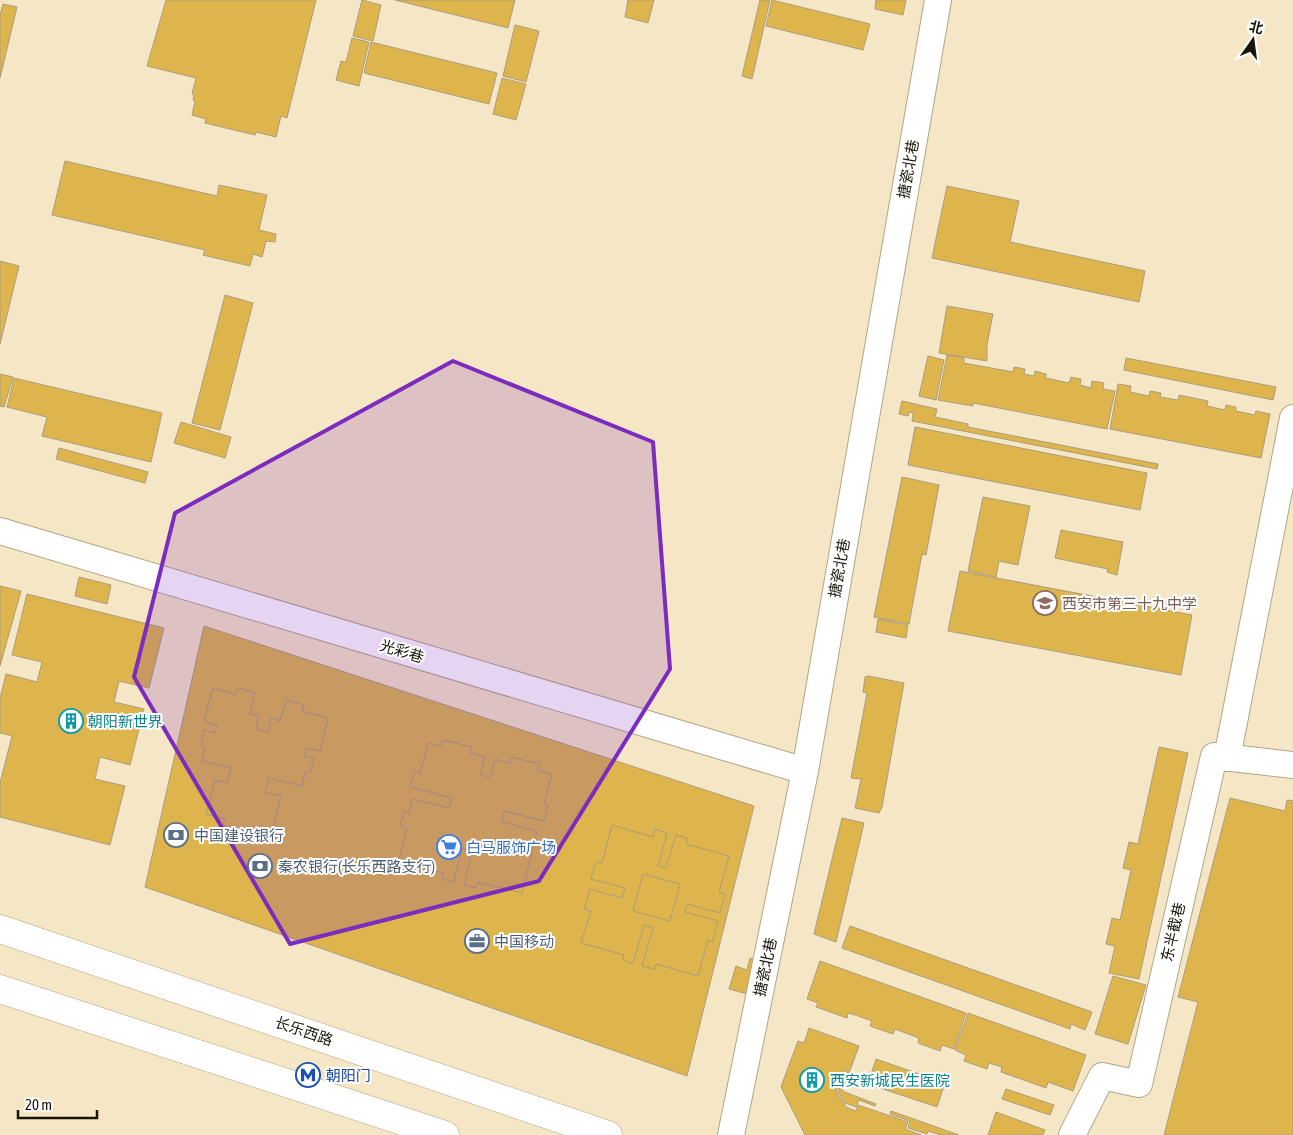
<svg xmlns="http://www.w3.org/2000/svg" width="1293" height="1135" viewBox="0 0 1293 1135" font-family="'Asap Condensed','Noto Sans SC',sans-serif">
  <rect width="100%" height="100%" fill="#f5e7c5"/>
  <g fill="#ddb54c" stroke="#ab9d7e">
    <polygon points="166,0 316,0 287,118 281,116 276,137 256,132 255,135 205,123 206,119 192,115 195,101 193,100 194,95 192,94 196,78 147,66"/>
    <polygon points="362,0 381,5 373,41 353,36"/>
    <polygon points="395,0 515,0 508,28"/>
    <polygon points="628,0 654,0 648,23 625,17"/>
    <polygon points="760,0 770,0 752,79 742,76"/>
    <polygon points="772,0 870,24 863,50 766,26"/>
    <polygon points="876,0 906,0 903,15 875,9"/>
    <polygon points="3,4 17,7 0,78 0,15"/>
    <polygon points="515,25 539,31 526,82 503,76"/>
    <polygon points="352,38 369,42 359,86 336,80 341,61 346,62"/>
    <polygon points="371,42 497,73 489,104 364,73"/>
    <polygon points="502,78 526,84 516,120 493,114"/>
    <polygon points="65,161 217,196 219,185 267,195 259,230 276,234 275,242 266,241 262,257 253,254 250,266 203,255 205,250 52,215"/>
    <polygon points="947,186 1019,201 1010,242 1145,271 1139,302 932,258"/>
    <polygon points="0,261 19,266 0,344"/>
    <polygon points="225,295 253,303 220,430 192,423"/>
    <polygon points="947,306 993,314 987,345 987,361 939,353"/>
    <polygon points="947,355 964,358 964,363 1013,372 1014,367 1025,369 1024,374 1034,376 1035,371 1046,374 1046,378 1069,383 1071,377 1081,379 1080,385 1091,388 1092,381 1104,383 1103,389 1115,391 1107,429 973,403 973,406 938,400"/>
    <polygon points="928,356 944,360 936,400 919,396"/>
    <polygon points="1126,358 1276,387 1273,400 1124,370"/>
    <polygon points="0,374 13,377 4,407 0,406"/>
    <polygon points="14,378 162,413 151,462 42,436 47,417 7,407"/>
    <polygon points="1118,384 1131,386 1130,392 1149,396 1150,391 1161,393 1160,397 1178,400 1179,395 1208,401 1207,406 1225,410 1226,405 1236,407 1236,411 1255,415 1256,411 1270,414 1261,458 1110,429"/>
    <polygon points="902,401 937,409 935,417 968,424 968,427 1158,464 1157,469 912,421 913,413 909,412 908,416 899,414"/>
    <polygon points="181,422 231,437 225,458 174,443"/>
    <polygon points="915,427 1147,473 1140,510 908,465"/>
    <polygon points="59,448 148,472 145,483 56,459"/>
    <polygon points="902,477 939,485 926,555 922,554 909,624 874,617"/>
    <polygon points="983,497 1030,506 1018,565 999,561 996,577 968,571"/>
    <polygon points="1061,530 1123,542 1117,575 1107,572 1108,569 1055,558"/>
    <polygon points="960,571 1192,615 1181,675 948,631"/>
    <polygon points="79,577 111,585 107,604 75,596"/>
    <polygon points="0,586 21,591 0,666"/>
    <polygon points="27,594 164,628 149,688 119,681 114,702 144,709 130,765 100,757 95,779 125,786 110,845 0,817 0,783 12,736 0,733 0,698 6,674 37,682 42,662 12,655"/>
    <polygon points="878,619 908,625 906,638 876,632"/>
    <polygon points="204,626 754,806 687,1076 145,887"/>
    <polygon points="868,676 904,683 882,807 879,813 855,808 861,779 851,778 867,693 863,692 865,677"/>
    <polygon points="213,688 236,695 238,688 255,693 250,714 259,716 256,729 268,732 271,718 280,721 286,700 304,705 302,711 328,718 320,751 306,748 304,756 314,758 310,773 305,772 302,786 269,778 265,792 281,796 272,831 253,826 252,832 223,825 225,819 206,814 215,780 227,783 231,768 202,761 205,747 201,746 204,730 215,733 217,725 204,721"/>
    <polygon points="443,740 472,747 470,753 485,757 480,775 490,777 495,759 510,763 511,757 540,764 538,771 552,774 544,804 548,805 544,821 504,811 502,822 537,831 522,893 478,882 476,888 464,885 472,851 462,848 454,882 442,879 443,873 398,862 407,828 400,826 404,811 409,813 412,799 449,808 452,798 410,787 414,772 420,773 428,743 441,746"/>
    <polygon points="1159,747 1188,753 1139,979 1109,973 1115,946 1106,944 1112,918 1120,920 1131,870 1123,868 1129,842 1138,844"/>
    <polygon points="1230,798 1285,811 1287,800 1293,801 1293,1135 1164,1135 1198,1002 1178,997"/>
    <polygon points="842,818 864,823 836,942 814,934"/>
    <polygon points="612,825 653,837 655,829 667,833 658,866 666,868 676,835 688,838 686,844 729,856 719,892 725,894 720,913 687,904 685,912 718,921 713,942 708,940 698,976 656,964 655,969 642,966 653,928 644,925 633,964 623,960 624,955 581,943 591,911 584,909 590,889 622,898 625,888 591,879 596,862 602,863"/>
    <polygon points="643,874 680,884 670,921 633,911"/>
    <polygon points="850,926 1092,1012 1085,1030 1071,1024 1070,1029 842,948"/>
    <polygon points="750,958 756,960 747,994 729,989 736,966 747,970"/>
    <polygon points="820,961 966,1013 954,1049 942,1045 940,1051 918,1043 919,1038 895,1029 893,1034 870,1026 872,1021 855,1015 848,1013 847,1018 816,1007 818,1003 807,999"/>
    <polygon points="1113,976 1146,985 1128,1044 1095,1034"/>
    <polygon points="968,1013 1086,1055 1073,1091 1048,1082 1046,1088 1001,1072 1002,1067 989,1063 987,1069 964,1061 966,1055 955,1050"/>
    <polygon points="809,1028 859,1046 849,1073 844,1071 836,1091 846,1107 856,1111 858,1105 908,1122 905,1129 921,1135 805,1135 781,1087 798,1041 804,1043"/>
    <polygon points="876,1059 945,1083 937,1107 868,1084"/>
    <polygon points="842,1079 846,1081 842,1091 876,1104 875,1106 859,1100 856,1107 845,1103 838,1091"/>
    <polygon points="1006,1089 1054,1105 1050,1115 1002,1099"/>
    <polygon points="891,1111 959,1135 941,1135 928,1131 927,1134 908,1128 910,1121 890,1114"/>
    <polygon points="996,1112 1045,1130 1043,1135 988,1135"/>
  </g>
  <g fill="none" stroke-linecap="round" stroke-linejoin="round">
    <defs>
      <g id="minor">
        <polyline points="0,531 805,771"/>
        <polyline points="1227,758 1293,418"/>
        <polyline points="731,1135 805,771 938,0"/>
        <polyline points="1072,1135 1102,1076 1139,1084 1214,756 1293,765"/>
      </g>
      <g id="primary">
        <polyline points="0,929 608,1135"/>
        <polyline points="0,989 445,1135"/>
      </g>
    </defs>
    <use href="#minor" stroke="#b2a585" stroke-width="28"/>
    <use href="#primary" stroke="#b2a585" stroke-width="29"/>
    <use href="#minor" stroke="#fff" stroke-width="26"/>
    <use href="#primary" stroke="#fff" stroke-width="28"/>
  </g>
  <path fill="#7b2cbf" fill-opacity="0.2" stroke="#7b2cbf" stroke-width="4" stroke-linejoin="round" d="M453,361L653,442L670,669L539,881L290,944L134,677L175,513Z"/>
  <defs>
    <symbol id="school-ring" viewBox="-11 -11 22 22"><circle r="9.5" fill="#fff" stroke="#8d6e63" stroke-width="1.5"/><path d="M0-5L7-2L0 1L-7-2ZM-4 1L0 2.5L4 1V4Q0 6-4 4Z" fill="#8d6e63"/></symbol>
    <symbol id="building-ring" viewBox="-11 -11 22 22"><circle r="9.5" fill="#fff" stroke="#0f9aa8" stroke-width="1.5"/><path d="M-4-6H4V6H1V3H-1V6H-4ZM-2.5-4.3h1.7v1.8h-1.7ZM.8-4.3h1.7v1.8H.8ZM-2.5-1h1.7V.8h-1.7ZM.8-1h1.7V.8H.8Z" fill="#0f9aa8"/></symbol>
    <symbol id="bank-ring" viewBox="-11 -11 22 22"><circle r="9.5" fill="#fff" stroke="#5c6f8a" stroke-width="1.5"/><path d="M-6-4H6V4H-6ZM0-2.3a2.3 2.3 0 1 0 0 4.6a2.3 2.3 0 1 0 0-4.6Z" fill="#5c6f8a"/></symbol>
    <symbol id="supermarket-ring" viewBox="-11 -11 22 22"><circle r="9.5" fill="#fff" stroke="#3f7fe0" stroke-width="1.5"/><path d="M-6-5.5h2.5l.6 2H6L4.5 2H-2.5L-4.4-4H-6ZM-1.5 3.2a1.3 1.3 0 1 0 .1 0ZM3 3.2a1.3 1.3 0 1 0 .1 0Z" fill="#3f7fe0"/></symbol>
    <symbol id="office-ring" viewBox="-11 -11 22 22"><circle r="9.5" fill="#fff" stroke="#5c6f8a" stroke-width="1.5"/><path d="M-6-3h4V-5.5h4V-3h4V5H-6ZM-1-4.5V-3h2v-1.5ZM-6 0V1H6V0Z" fill="#5c6f8a"/></symbol>
    <symbol id="metro-ring" viewBox="-11 -11 22 22"><circle r="9.5" fill="#fff" stroke="#1a4fb4" stroke-width="1.5"/><path d="M-5.5 5V-5H-3L0 0L3-5H5.5V5H3V-.5L0 4L-3-.5V5Z" fill="#1a4fb4"/></symbol>
  </defs>
  <g fill-rule="evenodd">
    <use href="#school-ring" x="1031" y="589" width="28" height="28"/>
    <use href="#building-ring" x="57" y="707" width="28" height="28"/>
    <use href="#bank-ring" x="162" y="821" width="28" height="28"/>
    <use href="#supermarket-ring" x="435" y="833" width="28" height="28"/>
    <use href="#bank-ring" x="246" y="852" width="28" height="28"/>
    <use href="#office-ring" x="463" y="927" width="28" height="28"/>
    <use href="#metro-ring" x="294" y="1061" width="28" height="28"/>
    <use href="#building-ring" x="798" y="1066" width="28" height="28"/>
  </g>
  <g text-anchor="middle" dominant-baseline="central" stroke-width="4" stroke-linejoin="round" paint-order="stroke">
    <g font-size="15" fill="#1a1509" stroke="#fff">
      <text transform="translate(908 169) rotate(-80)">搪瓷北巷</text>
      <text transform="translate(839 568) rotate(-80)">搪瓷北巷</text>
      <text transform="translate(402 651) rotate(17)">光彩巷</text>
      <text transform="translate(1173 932) rotate(-77)">东半截巷</text>
      <text transform="translate(765 967) rotate(-78)">搪瓷北巷</text>
      <text transform="translate(304 1031) rotate(19)">长乐西路</text>
    </g>
    <g font-size="15" fill="#785e54" stroke="#fff" text-anchor="start">
      <text x="1062" y="603">西安市第三十九中学</text>
    </g>
    <g font-size="15" fill="#0d838f" stroke="#fff" text-anchor="start">
      <text x="88" y="721">朝阳新世界</text>
      <text x="830" y="1080">西安新城民生医院</text>
    </g>
    <g font-size="15" fill="#4e5e75" stroke="#fff" text-anchor="start">
      <text x="194" y="835">中国建设银行</text>
      <text x="278" y="866">秦农银行(长乐西路支行)</text>
      <text x="494" y="941">中国移动</text>
    </g>
    <g font-size="15" fill="#366cbe" stroke="#fff" text-anchor="start">
      <text x="466" y="847">白马服饰广场</text>
    </g>
    <g font-size="15" fill="#164399" stroke="#fff" text-anchor="start">
      <text x="326" y="1075">朝阳门</text>
    </g>
  </g>
  <g transform="translate(1253 40) rotate(14)" stroke="#ffffff" stroke-width="4" paint-order="stroke">
  <path d="M0-4L9 19L0 12L-9 19Z" fill="#1a1509"/>
  <text y="-8" font-size="14" font-weight="bold" text-anchor="middle" fill="#1a1509">北</text>
  </g>
  <path d="M18 1110v8h79v-8" fill="none" stroke="#1a1509" stroke-width="2.5"/>
  <text x="25" y="1110" font-size="15" fill="#1a1509" stroke="#ffffff" stroke-width="4" paint-order="stroke">20 m</text>
</svg>
